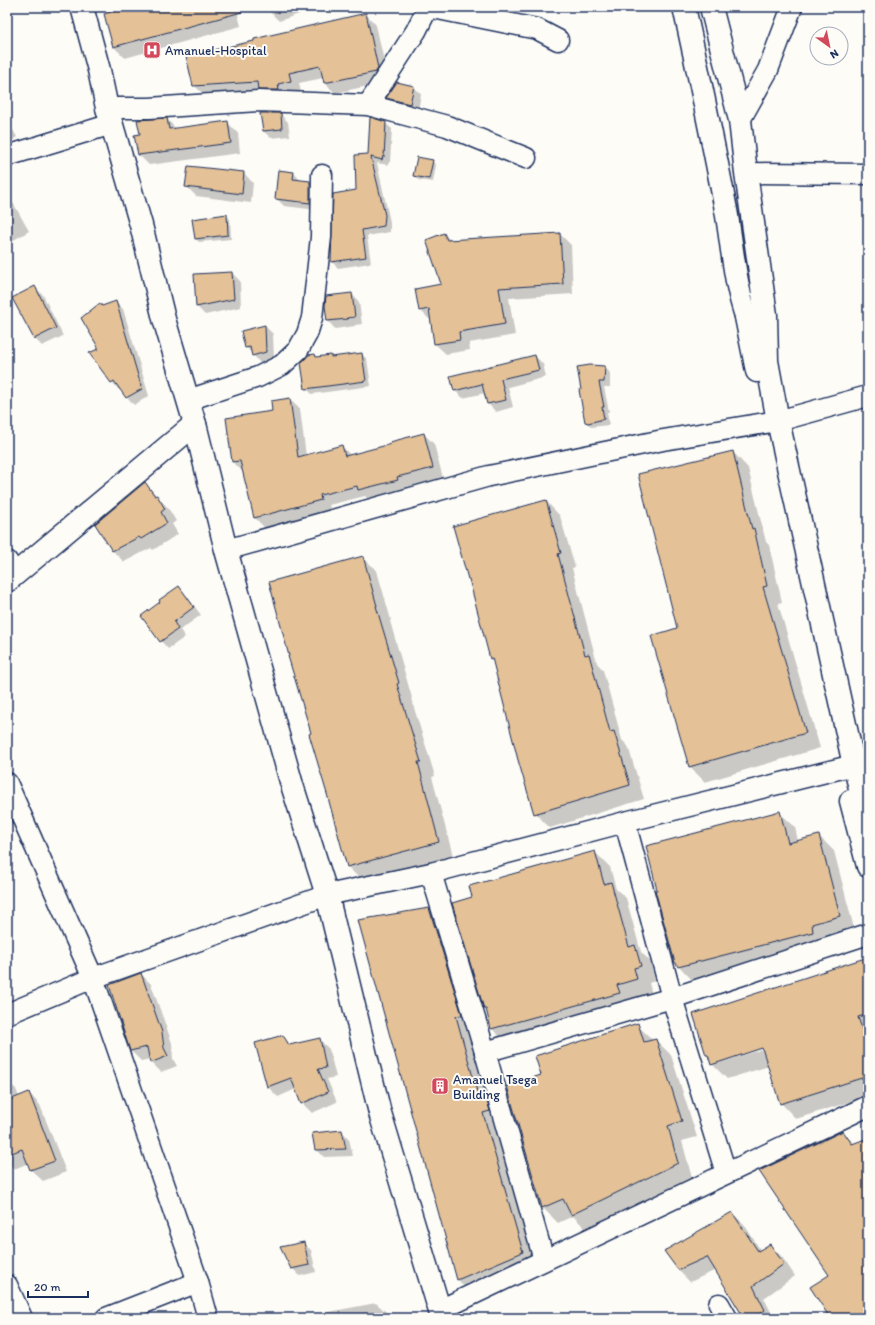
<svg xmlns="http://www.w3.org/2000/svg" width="875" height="1325" viewBox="0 0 875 1325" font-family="Itim,sans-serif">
  <rect width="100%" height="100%" fill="#fdfcf7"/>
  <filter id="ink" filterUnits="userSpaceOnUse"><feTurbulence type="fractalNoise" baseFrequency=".025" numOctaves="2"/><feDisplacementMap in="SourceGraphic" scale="8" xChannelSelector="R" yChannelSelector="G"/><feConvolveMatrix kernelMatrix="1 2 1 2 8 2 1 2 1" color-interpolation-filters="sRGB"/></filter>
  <g filter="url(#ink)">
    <g fill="#0003" fill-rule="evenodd">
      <polygon points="123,7 236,7 241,26 125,58 114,47 123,9"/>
      <polygon points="267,7 319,7 279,21 267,9"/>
      <polygon points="366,14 376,25 388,79 387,82 335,93 325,83 323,78 299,83 301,92 288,95 205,96 194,85 256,41"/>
      <polygon points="413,86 421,94 418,111 395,105 388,98"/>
      <polygon points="280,114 288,122 290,136 271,138 263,131"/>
      <polygon points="167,119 176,129 228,123 238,133 240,153 149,165 139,155 141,134"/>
      <polygon points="7,120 17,137 7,144"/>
      <polygon points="385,123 392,129 390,162 389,162 388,165 377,163 390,222 390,232 367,236 371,263 338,268 332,262 334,195 357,191 369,155"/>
      <polygon points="432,161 436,165 433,182 418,180 414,176"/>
      <polygon points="244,173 253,183 251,203 196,196 187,187"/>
      <polygon points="294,173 301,181 310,182 318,190 317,210 284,206 276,198"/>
      <polygon points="7,192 29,231 7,244"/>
      <polygon points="226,215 230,219 231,239 199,242 196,239"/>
      <polygon points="444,234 451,241 560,234 571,245 573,294 509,298 515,335 469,343 470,350 446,354 435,344 431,321 420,310 443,285"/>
      <polygon points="232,273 240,281 241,307 205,315 197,307 195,275"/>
      <polygon points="35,287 43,295 63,336 42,346 35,339 14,298"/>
      <polygon points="352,294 359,302 362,324 355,325 355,326 335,329 328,321 326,306"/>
      <polygon points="116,302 123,309 149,396 134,405 120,389 119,390 112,382 90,353 100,349 103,307"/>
      <polygon points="265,326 273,334 274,359 260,363 246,347"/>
      <polygon points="361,354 367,359 371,386 312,394 306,388 315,355 318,358 331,357 332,358"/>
      <polygon points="535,356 543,364 546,377 508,387 513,407 496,412 488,404 485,393 463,398 455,391"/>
      <polygon points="590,366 605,367 610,373 610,387 604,387 609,412 607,412 609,425 591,427 586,422"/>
      <polygon points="289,399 300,409 306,456 342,446 351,456 392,445 424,434 434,444 443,478 407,487 407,490 369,500 365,496 329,505 331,510 265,528 255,518 243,472 233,462 273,412"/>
      <polygon points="733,452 748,468 766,542 769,545 782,602 778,603 820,748 705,782 690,767 678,629"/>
      <polygon points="145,483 168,508 176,521 172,524 178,534 153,550 151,548 124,562 112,550"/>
      <polygon points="546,501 560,516 575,567 572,568 597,663 603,670 622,740 628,746 644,799 550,828 535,813 494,662 491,658 470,580 469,579"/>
      <polygon points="363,557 377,571 391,620 390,621 412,698 411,698 435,776 432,777 453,856 362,881 348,867 312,734"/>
      <polygon points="179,587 186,595 201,615 180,630 185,637 168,649 161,641"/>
      <polygon points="779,812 795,827 798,841 819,836 834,851 855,932 694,982 676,963 658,891"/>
      <polygon points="595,852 610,867 616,889 626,898 641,952 650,961 655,981 649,983 652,994 508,1044 492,1029 488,1011 485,1009 473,898"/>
      <polygon points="429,909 445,924 538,1268 473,1295 458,1280 359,921"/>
      <path d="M868,959V1096L796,1119L781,1103L769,1066L727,1079L712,1064L710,1058L707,1055ZM767,1046V1048L718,1063V1061Z"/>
      <polygon points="141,974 151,984 172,1043 173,1059 177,1066 161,1072 151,1062 150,1059 141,1061 131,1051"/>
      <polygon points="637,1025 653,1040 656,1040 671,1055 697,1137 682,1141 692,1178 587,1230 573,1216 558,1223 543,1208 508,1086 542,1076"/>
      <polygon points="282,1036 292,1046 319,1039 329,1049 336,1077 327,1079 337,1102 312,1113 302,1103 296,1089 278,1097 268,1087 257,1044"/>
      <polygon points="7,1081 16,1089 19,1097 29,1093 40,1105 66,1172 43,1181 31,1170 29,1163 14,1169 7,1161"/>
      <polygon points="342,1131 349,1139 353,1156 324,1157 316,1149"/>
      <polygon points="842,1132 855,1144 868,1139 868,1318 829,1318 828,1317 830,1316 830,1275"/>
      <polygon points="732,1213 744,1224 761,1251 770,1245 782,1257 795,1276 764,1298 774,1318 746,1318 716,1270 690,1282 678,1270"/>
      <polygon points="303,1243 311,1250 316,1272 300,1276 292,1268"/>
      <polygon points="376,1303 387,1313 388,1318 324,1318 323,1313"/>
    </g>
    <g fill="#e4c196" stroke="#1b2f5e">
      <polygon points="128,7 241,7 242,12 113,47 104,14"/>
      <polygon points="366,13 378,68 376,72 324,83 320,66 289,73 291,81 278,84 279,90 258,90 257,82 193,86 186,56 254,41 254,39 275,34"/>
      <polygon points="397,82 414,86 410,104 386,98"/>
      <polygon points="260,113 281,113 282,129 263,131"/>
      <polygon points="370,117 386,122 384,157 383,156 382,160 371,157 385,215 384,226 362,230 366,257 331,262 333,194 356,190 355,155 368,154"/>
      <polygon points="167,118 169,129 228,121 231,143 138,155 134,135 140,134 137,120"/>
      <polygon points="417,157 433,160 429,179 413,176"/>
      <polygon points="188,166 244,172 242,194 185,187"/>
      <polygon points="278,170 294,172 293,179 310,181 310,203 275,199"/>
      <polygon points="227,214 228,235 195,239 192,219"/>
      <polygon points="444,233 447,240 560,233 563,284 499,288 505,324 459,332 460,340 434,344 429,309 419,311 415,289 441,284 426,240"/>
      <polygon points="232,272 234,299 196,307 194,274"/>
      <polygon points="35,286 56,328 34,339 12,298"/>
      <polygon points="352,293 355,317 347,318 348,319 327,321 325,306 326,296"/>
      <polygon points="116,301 142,389 126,398 114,381 111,383 89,353 98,349 98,347 81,318 100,303 102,306"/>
      <polygon points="265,325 266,352 252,356 250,347 245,348 241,331"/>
      <polygon points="362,353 366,381 305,389 301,363 308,355 315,354 316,357 331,355 331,357"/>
      <polygon points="535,355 539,370 501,379 506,400 487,404 482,384 454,391 450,376"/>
      <polygon points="590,365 605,366 604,382 599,382 604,407 602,407 604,419 588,423 585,422 579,390 581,390 577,367"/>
      <polygon points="290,398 298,457 342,445 345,456 391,444 390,442 424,433 433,468 397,477 398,480 358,490 357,486 320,495 321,500 254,518 240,461 232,462 226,418 272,411 271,401"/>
      <polygon points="733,451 752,529 754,528 767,586 763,587 806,733 689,767 651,636 677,628 638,474"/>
      <polygon points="145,482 155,496 157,495 165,509 161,512 167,523 141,539 139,537 112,551 95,524"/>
      <polygon points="546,500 561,553 558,554 585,655 589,654 610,732 614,731 630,785 534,814 518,760 492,658 490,659 469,579 468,579 453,526"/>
      <polygon points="363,556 377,606 376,606 399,683 397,684 421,762 418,762 439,842 347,867 327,794 309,734 311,733 288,656 289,656 269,582"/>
      <polygon points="179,586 194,607 174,622 178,629 160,642 141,616 160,602 159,600"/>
      <polygon points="780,811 788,843 819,835 840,916 812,924 813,932 678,967 676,963 675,963 655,890 657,890 646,846"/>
      <polygon points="595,851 604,884 611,882 629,947 635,945 641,966 634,968 637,979 617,985 620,993 491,1029 486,1009 484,1009 452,903 472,897 469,886"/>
      <polygon points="429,908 462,1015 456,1016 478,1095 485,1093 490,1111 483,1113 523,1252 457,1280 358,920"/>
      <polygon points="868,957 868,1014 858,1017 868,1047 868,1076 780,1104 762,1048 711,1065 708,1055 706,1055 693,1014"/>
      <polygon points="141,973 162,1032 164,1048 168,1056 150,1063 147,1047 130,1051 109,985"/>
      <polygon points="638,1023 644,1042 656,1039 682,1121 668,1126 678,1163 571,1215 563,1199 542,1208 507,1086 541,1075 535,1056"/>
      <polygon points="283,1035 289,1045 320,1038 326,1068 318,1069 328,1092 301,1104 291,1078 267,1087 255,1043"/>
      <polygon points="29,1092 55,1161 30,1170 22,1149 7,1155 7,1101"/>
      <polygon points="342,1130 346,1149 315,1150 312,1133"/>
      <polygon points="843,1131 852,1144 868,1138 868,1318 830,1318 810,1287 829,1275 759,1171"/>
      <polygon points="732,1212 758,1251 770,1244 784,1264 753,1286 765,1310 754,1318 744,1318 707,1257 678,1270 664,1251"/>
      <polygon points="304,1242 309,1265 291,1269 280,1247"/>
    </g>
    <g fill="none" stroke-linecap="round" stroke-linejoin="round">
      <defs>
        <g id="minor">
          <polyline points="428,7 537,29 558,40"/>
          <polyline points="368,105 447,126 526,158"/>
          <polyline points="107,108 149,108 258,101 368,105 416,31 428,7"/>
          <polyline points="740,120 768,70 792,7"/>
          <polyline points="7,156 112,124"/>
          <polyline points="746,173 868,174"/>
          <polyline points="188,400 258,377 282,365 298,350 307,334 312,318 321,237 322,175"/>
          <polyline points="226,550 489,476 663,440 778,421 868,396"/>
          <polyline points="7,561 15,574"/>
          <polyline points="7,783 93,978 198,1282 208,1318"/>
          <polyline points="625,822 672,998 726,1173"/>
          <polyline points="431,873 485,1052 544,1260"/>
          <polyline points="7,1014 93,978 327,895 431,873 625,822 854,765"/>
          <polyline points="485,1052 672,998 868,934"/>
          <polyline points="7,1285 22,1318"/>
          <polyline points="719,1304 727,1318"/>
          <polyline points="440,1310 868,1106"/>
          <polyline points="106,1318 198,1282"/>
        </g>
        <polyline id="tertiary" points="7,581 195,424"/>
        <g id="secondary">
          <polyline points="82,7 99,70 107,108 141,225 164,319 195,424 226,550 292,785 327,895 380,1113 442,1318"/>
          <path d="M684,7C699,75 713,142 726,210C733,250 735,294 752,331"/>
          <polyline points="711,7 740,120 746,173 766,315 767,361 778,421 854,765 868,818"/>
          <polyline points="746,317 757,371"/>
          <polyline points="851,801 868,866"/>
        </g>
      </defs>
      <use href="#minor" stroke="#1b2f5e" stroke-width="23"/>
      <use href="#tertiary" stroke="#1b2f5e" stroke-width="25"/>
      <use href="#secondary" stroke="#1b2f5e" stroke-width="25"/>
      <use href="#minor" stroke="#fdfcf7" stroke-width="20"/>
      <use href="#tertiary" stroke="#fdfcf7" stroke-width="22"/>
      <use href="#secondary" stroke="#fdfcf7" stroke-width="22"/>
    </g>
  </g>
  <defs>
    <symbol id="hospital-square" viewBox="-11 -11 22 22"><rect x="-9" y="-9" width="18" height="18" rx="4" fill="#d1495b" stroke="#fdfcf7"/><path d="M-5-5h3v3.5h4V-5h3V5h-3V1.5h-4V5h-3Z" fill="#fff"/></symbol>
    <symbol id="building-square" viewBox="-11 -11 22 22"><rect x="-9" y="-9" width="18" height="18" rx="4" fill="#d1495b" stroke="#fdfcf7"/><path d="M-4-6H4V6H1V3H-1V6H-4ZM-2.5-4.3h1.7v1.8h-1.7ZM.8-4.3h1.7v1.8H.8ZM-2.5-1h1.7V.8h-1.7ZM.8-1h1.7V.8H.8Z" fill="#fff"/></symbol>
  </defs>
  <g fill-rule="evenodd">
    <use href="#hospital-square" x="142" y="40" width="20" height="20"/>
    <use href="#building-square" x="430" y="1076" width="20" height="20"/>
  </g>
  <g text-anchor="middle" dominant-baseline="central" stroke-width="4" stroke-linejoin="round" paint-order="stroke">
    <g font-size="13" fill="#1b2f5e" stroke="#fdfcf7" text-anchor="start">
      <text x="165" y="50">Amanuel-Hospital</text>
      <text x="453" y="1079">Amanuel Tsega<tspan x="453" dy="15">Building</tspan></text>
    </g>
  </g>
  <rect width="875" height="1325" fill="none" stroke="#fdfcf7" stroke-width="24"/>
  <rect x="12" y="12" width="851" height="1301" fill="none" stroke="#1b2f5e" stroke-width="1.5" filter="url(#ink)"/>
  <g transform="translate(829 46) rotate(147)"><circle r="19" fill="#fdfcf7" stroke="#a3aaba"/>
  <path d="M0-3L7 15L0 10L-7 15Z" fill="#d1495b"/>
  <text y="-6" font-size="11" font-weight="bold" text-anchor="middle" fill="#1b2f5e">N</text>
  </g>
  <path d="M28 1291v6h60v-6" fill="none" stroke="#1b2f5e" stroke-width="2"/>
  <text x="34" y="1291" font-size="12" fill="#1b2f5e" stroke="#fdfcf7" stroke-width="3" paint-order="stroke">20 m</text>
</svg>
